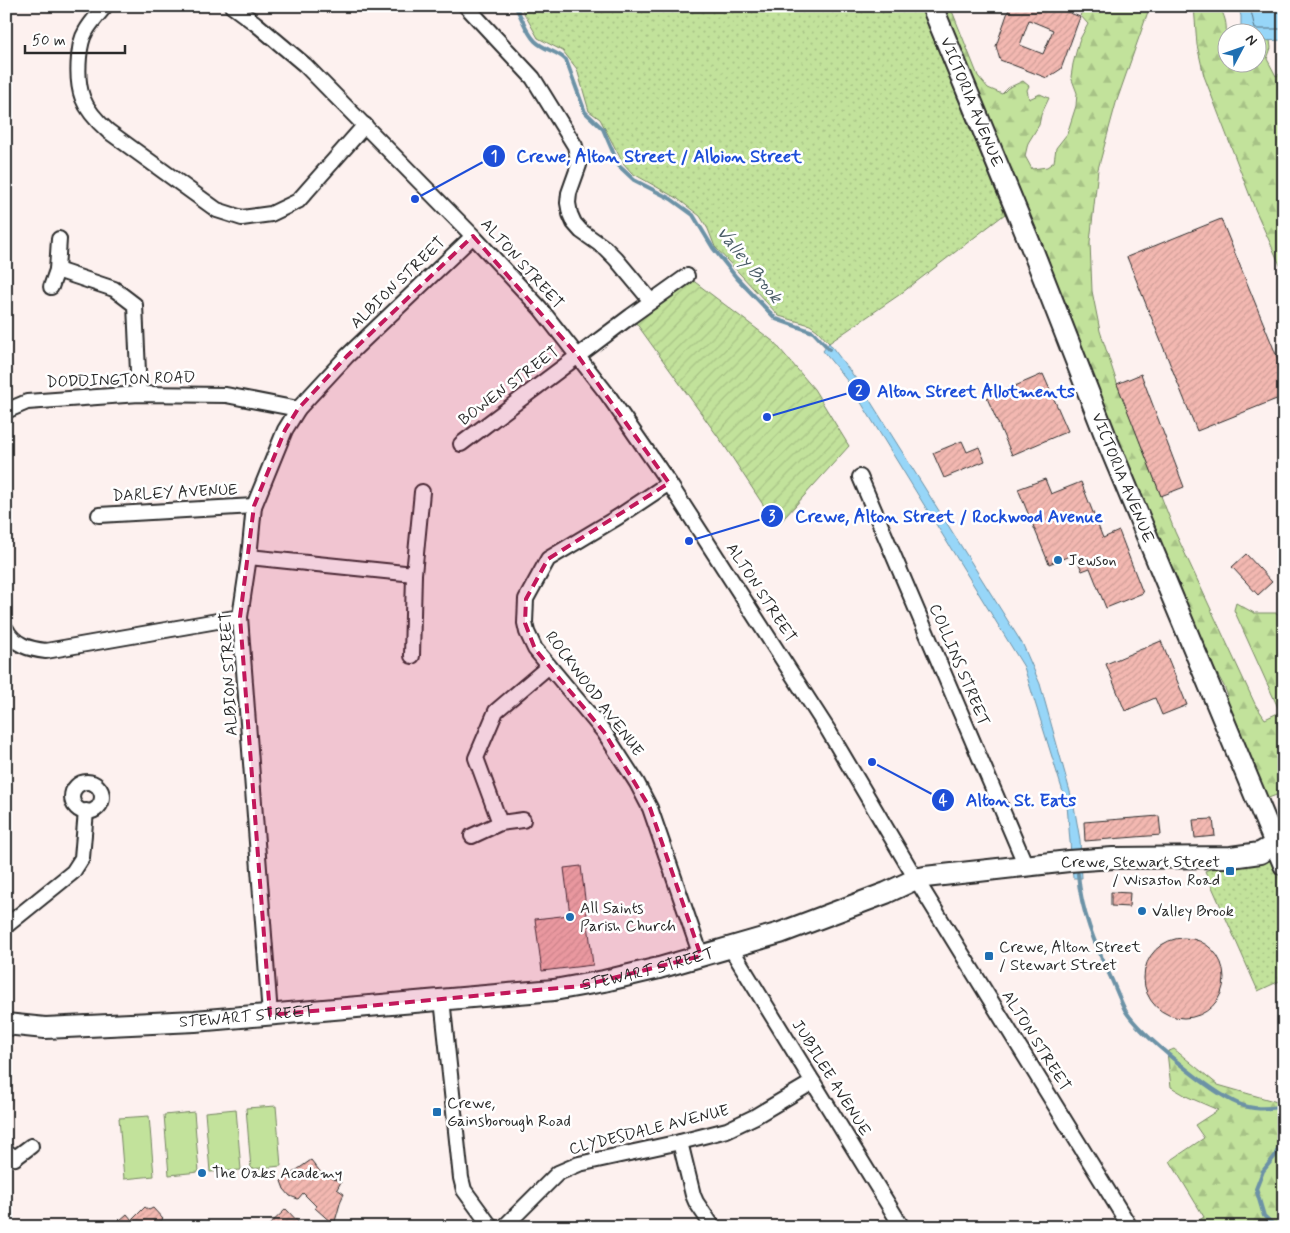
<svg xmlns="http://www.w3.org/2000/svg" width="1290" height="1233" viewBox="0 0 1290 1233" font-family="Mynerve,sans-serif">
  <defs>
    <pattern id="forest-firs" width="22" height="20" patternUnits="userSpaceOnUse" patternTransform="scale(1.25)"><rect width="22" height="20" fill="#c2e29b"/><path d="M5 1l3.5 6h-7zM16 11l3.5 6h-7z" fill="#a7c286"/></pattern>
    <pattern id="park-dots" width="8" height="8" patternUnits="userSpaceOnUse" patternTransform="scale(1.25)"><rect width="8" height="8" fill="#c2e29b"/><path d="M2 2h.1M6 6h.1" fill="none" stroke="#a7c286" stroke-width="1.8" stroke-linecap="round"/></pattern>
    <pattern id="garden-furrows" width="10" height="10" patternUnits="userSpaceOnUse" patternTransform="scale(1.25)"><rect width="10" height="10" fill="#c2e29b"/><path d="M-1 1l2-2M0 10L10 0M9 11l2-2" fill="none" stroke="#a7c286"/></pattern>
    <pattern id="building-hatch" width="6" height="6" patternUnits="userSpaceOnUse" patternTransform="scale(1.25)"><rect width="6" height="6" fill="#f3b8b1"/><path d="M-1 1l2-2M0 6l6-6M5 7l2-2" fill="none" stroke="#d09e98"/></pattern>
  </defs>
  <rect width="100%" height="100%" fill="#fdf1ef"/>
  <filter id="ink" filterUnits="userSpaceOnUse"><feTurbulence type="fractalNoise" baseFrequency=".02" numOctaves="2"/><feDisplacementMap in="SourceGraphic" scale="10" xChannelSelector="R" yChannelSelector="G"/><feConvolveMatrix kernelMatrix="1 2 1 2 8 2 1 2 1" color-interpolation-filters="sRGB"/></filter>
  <g filter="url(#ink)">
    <g fill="#c2e29b" stroke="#768663">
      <polygon points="276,1106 281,1166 251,1169 246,1108"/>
      <polygon points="236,1109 241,1170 210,1172 205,1112"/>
      <polygon points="194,1112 199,1172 169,1175 164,1115"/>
      <polygon points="149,1116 154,1176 124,1179 119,1118"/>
    </g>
    <g fill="url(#forest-firs)" stroke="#768663">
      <polygon points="938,6 950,6 978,76 988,88 1002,94 1008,88 1023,81 1029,86 1027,90 1029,99 1040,94 1049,98 1041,115 1039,125 1028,143 1025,156 1032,169 1047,167 1054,162 1056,148 1067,134 1076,106 1077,93 1071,77 1073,64 1079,41 1088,24 1080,15 1087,6 1150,6 1116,103 1098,169 1090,242 1092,291 1100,331 1117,383 1161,496 1175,532 1255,704 1265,719 1280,712 1234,610 1236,603 1254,613 1276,613 1284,616 1284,789 1282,793 1263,800 1222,702 1228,696 1224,686 1214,668 1203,641 1196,640 1039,248 1042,242 1032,235"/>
      <path d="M1194,6H1219C1225,16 1227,24 1226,34L1227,36L1228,62H1258V40H1270L1271,48L1267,59L1276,76L1284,72V274L1255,209L1204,76L1197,45Z"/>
      <polygon points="1174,1049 1218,1085 1284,1104 1284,1227 1189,1227 1204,1217 1170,1161 1204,1138 1195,1125 1218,1110 1188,1097 1171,1087 1167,1052"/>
    </g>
    <g fill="url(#park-dots)" stroke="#768663">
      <polygon points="520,6 920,6 1005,214 899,295 829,343 817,330 810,325 779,316 715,247 708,229 700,216 678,199 632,173 623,163 600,119 589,111 577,69 563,51 538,38"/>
      <polygon points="1274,845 1284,871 1284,979 1258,991 1205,871"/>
    </g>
    <polygon fill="url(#garden-furrows)" stroke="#768663" points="687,276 774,342 814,389 849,446 777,526 724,445 631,316"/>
    <g fill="#97d6f8" stroke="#6c92a6">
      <polygon points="1238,6 1284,6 1284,40 1261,41 1258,40 1258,32 1241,32 1241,16"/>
      <polygon points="829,343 859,383 1023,645 1040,684 1074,806 1080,840 1082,878 1073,878 1067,805 1024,667 849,383 823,351"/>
    </g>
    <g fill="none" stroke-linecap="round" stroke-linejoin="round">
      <polyline stroke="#566f7d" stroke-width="1" points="1250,6 1255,29 1284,29"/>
      <g stroke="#6c92a6" stroke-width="4">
        <path d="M515,6C522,17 526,32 535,41C544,50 557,51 566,60L585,112L603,129L619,166L634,180L671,199L693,215L713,248L736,277L776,319L813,332L829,349"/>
        <path d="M1078,874C1081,911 1095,945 1111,978C1116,989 1120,1000 1125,1010C1139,1034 1212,1093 1239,1104C1252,1110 1266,1109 1280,1107L1284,1110"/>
        <polyline points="1276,1227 1264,1216 1256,1189 1263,1171 1275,1156 1284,1135"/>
      </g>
    </g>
    <g fill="url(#building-hatch)" stroke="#2b2b2b" fill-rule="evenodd">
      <path d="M1010,6H1053L1080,17L1061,69L1047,78L1000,60L996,46ZM1029,20L1053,30L1043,54L1020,45Z"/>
      <polygon points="1221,219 1284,374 1284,396 1197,431 1127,257"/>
      <polygon points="1043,374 1068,431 1012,455 987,398"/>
      <polygon points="1141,374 1184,487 1161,496 1117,384"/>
      <polygon points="962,441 967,452 979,447 985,461 944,478 933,453"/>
      <polygon points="1045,479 1051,494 1081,482 1103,538 1119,531 1143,593 1106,608 1090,568 1082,571 1075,554 1049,564 1018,489"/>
      <polygon points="1246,554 1272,582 1258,595 1232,567"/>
      <polygon points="1161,641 1187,705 1162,715 1155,698 1125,711 1106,664"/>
      <polygon points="1159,816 1161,835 1085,841 1084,822"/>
      <polygon points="1213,819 1215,836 1195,838 1193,820"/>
      <polygon points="581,866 593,965 542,971 535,919 570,915 564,868"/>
      <polygon points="1111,892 1130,893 1129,907 1111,906"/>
      <circle cx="1184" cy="978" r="40"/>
      <polygon points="311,1160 322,1174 341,1182 337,1189 344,1194 341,1200 334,1225 315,1208 316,1206 303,1193 298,1199 290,1196 284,1189 281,1181"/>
      <polygon points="145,1207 149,1210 153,1208 163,1219 154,1227 112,1227 127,1214 132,1220"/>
      <polygon points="286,1209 303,1227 267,1227"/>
    </g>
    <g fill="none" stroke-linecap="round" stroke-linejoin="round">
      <defs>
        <g id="street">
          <path d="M105,6C99,14 91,22 86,31C81,39 80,47 79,57C76,91 82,108 108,131L217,210L242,218L271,214L298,201L365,125"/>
          <polyline points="232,6 255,23 305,65 473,236 540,308 608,395 669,483 828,730 916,879 1130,1227"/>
          <polyline points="466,6 533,78 575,146 579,165 569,193 568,203 570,214 574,223 581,231 605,248 616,259 651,301"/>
          <polyline points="57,270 59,239"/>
          <polyline points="51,287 57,270 114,289 135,305 139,394"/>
          <polyline points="6,411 27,402 139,394 226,395 298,409"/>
          <polyline points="461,444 631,316 687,276"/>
          <polyline points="860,477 1026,866"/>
          <polyline points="669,483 618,517 548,559 526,599 525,623 527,632 535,649 604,732 637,783 650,808 701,956"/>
          <polyline points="99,515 254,506"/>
          <polyline points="249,557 414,574"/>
          <path d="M6,629C14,645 29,649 46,651L240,617"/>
          <polyline points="412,656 414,574 422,492"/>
          <circle cx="87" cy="797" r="15"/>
          <polyline points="500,823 476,758 496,711 549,666"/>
          <polyline points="472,836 500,823 523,820"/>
          <polyline points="6,926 73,872 82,858 86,811"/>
          <polyline points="730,947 902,1227"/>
          <polyline points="442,999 461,1178 464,1190 491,1227"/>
          <polyline points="270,1015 240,617 249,557 254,506 285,430 298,409 347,356 473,236"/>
          <polyline points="680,1142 693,1195 696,1202 713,1227"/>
          <polyline points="6,1151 15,1158 31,1146"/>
          <polyline points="504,1227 558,1173 579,1164 680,1142 727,1130 754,1117 813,1082"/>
        </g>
        <g id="secondary">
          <path id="s1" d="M932,6L1031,246L1109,445L1284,865"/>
          <path id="s2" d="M6,1024L45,1028L195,1021L554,990L604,981L659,968L780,933L886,893L916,879L925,877L1069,861L1113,858L1231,857L1260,853L1274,845"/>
        </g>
      </defs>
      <use href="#street" stroke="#2b2b2b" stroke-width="18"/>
      <use href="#secondary" stroke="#2b2b2b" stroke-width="24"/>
      <use href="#street" stroke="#fff" stroke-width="14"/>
      <use href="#secondary" stroke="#fff" stroke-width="20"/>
    </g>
  </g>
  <path fill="#c2185b" fill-opacity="0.2" stroke="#c2185b" stroke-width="4" stroke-dasharray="10 6" stroke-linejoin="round" d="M473,236L578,356L669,483L548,559L526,599L525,623L535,649L604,732L650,808L701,956L581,986L270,1015L240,617L254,506L285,430L298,409L347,356Z"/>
  <g fill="#1f6fb2" stroke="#fff" stroke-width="2">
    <circle cx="1058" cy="560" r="5"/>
    <rect x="1225" y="866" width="10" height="10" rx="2.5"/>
    <circle cx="1142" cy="911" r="5"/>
    <circle cx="570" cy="917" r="5"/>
    <rect x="984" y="951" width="10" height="10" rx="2.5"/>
    <rect x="432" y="1107" width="10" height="10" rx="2.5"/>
    <circle cx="202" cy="1173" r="5"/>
  </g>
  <g text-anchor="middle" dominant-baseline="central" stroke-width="5" stroke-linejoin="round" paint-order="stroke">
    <g font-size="16" fill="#2b2b2b" stroke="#fff">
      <text stroke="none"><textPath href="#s1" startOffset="104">VICTORIA AVENUE</textPath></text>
      <text transform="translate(522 264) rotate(48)">ALTON STREET</text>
      <text transform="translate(398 283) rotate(-44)">ALBION STREET</text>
      <text transform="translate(121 380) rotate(-2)">DODDINGTON ROAD</text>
      <text transform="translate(509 386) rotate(-37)">BOWEN STREET</text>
      <text stroke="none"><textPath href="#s1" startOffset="509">VICTORIA AVENUE</textPath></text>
      <text transform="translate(175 493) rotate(-3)">DARLEY AVENUE</text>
      <text transform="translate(761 593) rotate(57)">ALTON STREET</text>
      <text transform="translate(959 665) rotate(67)">COLLINS STREET</text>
      <text transform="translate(229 674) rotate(-93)">ALBION STREET</text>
      <text transform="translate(594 694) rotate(53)">ROCKWOOD AVENUE</text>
      <text stroke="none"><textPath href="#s2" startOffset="646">STEWART STREET</textPath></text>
      <text stroke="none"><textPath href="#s2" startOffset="241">STEWART STREET</textPath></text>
      <text transform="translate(1036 1041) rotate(58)">ALTON STREET</text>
      <text transform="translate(831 1078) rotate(58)">JUBILEE AVENUE</text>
      <text transform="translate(649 1130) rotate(-14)">CLYDESDALE AVENUE</text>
    </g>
    <g font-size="16" fill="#2b2b2b" stroke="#fff" text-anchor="start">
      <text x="1068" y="560">Jewson</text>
      <text x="1220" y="862" text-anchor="end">Crewe, Stewart Street<tspan x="1220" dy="18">/ Wisaston Road</tspan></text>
      <text x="580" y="908">All Saints<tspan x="580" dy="18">Parish Church</tspan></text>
      <text x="1152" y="911">Valley Brook</text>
      <text x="999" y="947">Crewe, Alton Street<tspan x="999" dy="18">/ Stewart Street</tspan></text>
      <text x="447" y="1103">Crewe,<tspan x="447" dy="18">Gainsborough Road</tspan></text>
      <text x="212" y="1173">The Oaks Academy</text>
    </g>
    <g font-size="18" font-style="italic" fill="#4b5e68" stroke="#fff">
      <text transform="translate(749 265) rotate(51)">Valley Brook</text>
    </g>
  </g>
  <path fill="none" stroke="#1d4ed8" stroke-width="2" d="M415 199L494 156M767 417L859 390M689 541L772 516M872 762L943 800"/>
  <g fill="#1d4ed8" stroke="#fff" stroke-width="2">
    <circle cx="415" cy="199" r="5"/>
    <circle cx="767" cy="417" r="5"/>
    <circle cx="689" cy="541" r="5"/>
    <circle cx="872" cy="762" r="5"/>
    <circle cx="494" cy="156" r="12"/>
    <circle cx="859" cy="390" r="12"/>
    <circle cx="772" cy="516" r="12"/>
    <circle cx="943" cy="800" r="12"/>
  </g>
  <g font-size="15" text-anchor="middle" font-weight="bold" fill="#fff">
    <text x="494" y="161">1</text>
    <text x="859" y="396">2</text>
    <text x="772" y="521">3</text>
    <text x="943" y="805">4</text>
  </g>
  <g font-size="18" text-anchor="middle" font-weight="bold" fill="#1d4ed8" stroke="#fff" stroke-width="5" stroke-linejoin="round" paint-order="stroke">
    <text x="659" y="162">Crewe, Alton Street / Albion Street</text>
    <text x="976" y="397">Alton Street Allotments</text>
    <text x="949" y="522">Crewe, Alton Street / Rockwood Avenue</text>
    <text x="1021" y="806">Alton St. Eats</text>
  </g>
  <rect width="1290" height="1233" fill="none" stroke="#fff" stroke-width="25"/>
  <rect x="12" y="12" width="1265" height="1208" fill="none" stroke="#2b2b2b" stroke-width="2" filter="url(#ink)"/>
  <g transform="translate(1242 48) rotate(49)"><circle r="24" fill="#ffffff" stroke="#aaaaaa"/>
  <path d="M0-4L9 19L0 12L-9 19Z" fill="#1f6fb2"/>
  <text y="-8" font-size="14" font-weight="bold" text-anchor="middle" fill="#2b2b2b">N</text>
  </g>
  <path d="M25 45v8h100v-8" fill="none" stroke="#2b2b2b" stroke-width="2.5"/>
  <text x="32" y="45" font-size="15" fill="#2b2b2b" stroke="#ffffff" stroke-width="4" paint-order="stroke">50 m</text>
</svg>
